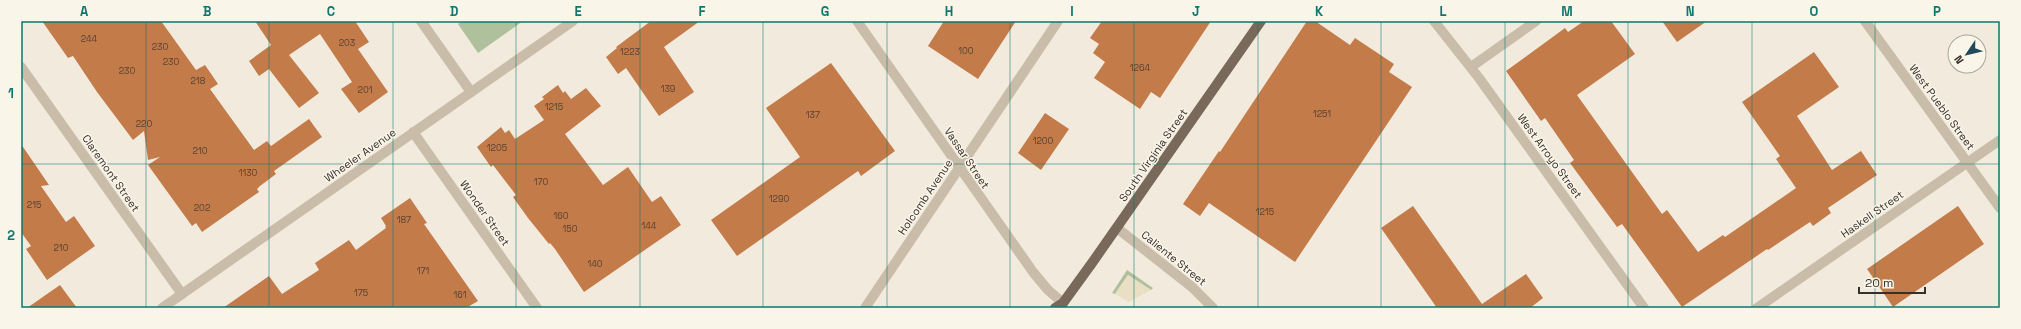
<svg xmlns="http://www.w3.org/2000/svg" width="2021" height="329" viewBox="0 0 2021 329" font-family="'Space Grotesk',sans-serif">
  <rect width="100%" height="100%" fill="#f2ebdd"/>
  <g fill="#afc09d">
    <polygon points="462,21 523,21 478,53 458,24"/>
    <polygon points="1127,270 1153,288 1151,290 1128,275 1115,294 1112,293"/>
  </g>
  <polygon fill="#e9dfc4" points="1128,275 1151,290 1129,302 1115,294"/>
  <g fill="#c37b4a">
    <polygon points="42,21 161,21 196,70 205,65 218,84 210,89 254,150 267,141 271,146 309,119 322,137 274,171 276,174 260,186 257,189 259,192 202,232 196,223 192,226 148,165 160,157 148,160 144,131 133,140 97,92 73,56 68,58"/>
    <polygon points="255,21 355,21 369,42 358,49 388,92 359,113 341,89 352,82 320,34 289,55 319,93 299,108 269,69 259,76 249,61 271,45"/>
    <polygon points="651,21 700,21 664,47 694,92 659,116 626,68 618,74 606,57 617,48 616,47"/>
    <polygon points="944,21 1016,21 978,79 928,46"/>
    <polygon points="1102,21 1211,21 1160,98 1151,92 1140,109 1094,78 1105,62 1093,53 1099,44 1090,38"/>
    <polygon points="1307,21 1315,21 1350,45 1355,38 1394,64 1389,72 1412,87 1295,262 1209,203 1200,216 1183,204 1219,151 1220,152"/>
    <polygon points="1584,21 1611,21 1635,54 1577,95 1662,214 1667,210 1698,252 1723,235 1725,237 1796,188 1776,159 1780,156 1742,102 1814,52 1839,87 1797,116 1832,170 1861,151 1877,175 1828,208 1831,213 1813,226 1810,222 1768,250 1767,249 1682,307 1622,224 1617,227 1570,163 1574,160 1545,118 1541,121 1506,71 1565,28 1568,32"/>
    <polygon points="1662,21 1707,21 1677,42"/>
    <polygon points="831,63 895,151 861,176 858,171 737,256 711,220 800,157 766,108"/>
    <polygon points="558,85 563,93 565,91 571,99 586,88 601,106 565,134 603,185 628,167 652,202 661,196 681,225 584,292 555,249 550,243 549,244 528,218 513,197 516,195 493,165 491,167 477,147 501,127 505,133 509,130 515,139 544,120 534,106 544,99 542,97"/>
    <polygon points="1045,113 1069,129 1041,170 1018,153"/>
    <polygon points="21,144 49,185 41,186 66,222 74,216 95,246 47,280 26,249 31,246 21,232"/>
    <polygon points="410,198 427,223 424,224 478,301 466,308 223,308 269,276 282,294 319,270 315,263 349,240 356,250 386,228 385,227 386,226 381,218"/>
    <polygon points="1413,206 1482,304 1526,274 1543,298 1530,308 1437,308 1381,228"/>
    <polygon points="1958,206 1984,244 1893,307 1867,269"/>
    <polygon points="60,285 77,308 27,308"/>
  </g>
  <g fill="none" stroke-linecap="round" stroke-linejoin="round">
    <g stroke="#c9bda9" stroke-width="10">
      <polyline points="421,21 471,92"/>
      <polyline points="1434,21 1479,78 1644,308"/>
      <polyline points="1865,21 2000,208"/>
      <polyline points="21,67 182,294"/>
      <polyline points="1471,67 1536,21"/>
      <polyline points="413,132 537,308"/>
      <polyline points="1117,228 1192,287 1213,308"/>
      <polyline points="162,308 573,21"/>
      <polyline points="1757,308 2000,140"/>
    </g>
    <g stroke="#c9bda9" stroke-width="10">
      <polyline points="857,21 1033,272 1048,290 1063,303"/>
      <polyline points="865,308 1058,21"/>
    </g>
    <polyline stroke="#78695a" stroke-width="10" points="1055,308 1063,303 1092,263 1261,21"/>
  </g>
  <path fill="none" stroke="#0f766e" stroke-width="1" stroke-opacity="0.55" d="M146,21V308M269,21V308M393,21V308M516,21V308M640,21V308M763,21V308M887,21V308M1010,21V308M1134,21V308M1258,21V308M1381,21V308M1505,21V308M1628,21V308M1752,21V308M1875,21V308M21,164H2000"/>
  <g text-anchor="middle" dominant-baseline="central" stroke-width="3" stroke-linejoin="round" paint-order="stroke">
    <g font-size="9" fill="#5a4231">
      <text x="89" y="39">244</text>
      <text x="347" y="43">203</text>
      <text x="160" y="47">230</text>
      <text x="966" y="51">100</text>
      <text x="630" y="52">1223</text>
      <text x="171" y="62">230</text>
      <text x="1140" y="68">1264</text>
      <text x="127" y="71">230</text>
      <text x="198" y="81">218</text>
      <text x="668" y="89">139</text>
      <text x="365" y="90">201</text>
      <text x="554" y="107">1215</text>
      <text x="1322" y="114">1251</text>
      <text x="813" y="115">137</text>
      <text x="144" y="124">220</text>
      <text x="1043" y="141">1200</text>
      <text x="497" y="148">1205</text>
      <text x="200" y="151">210</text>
      <text x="248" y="173">1130</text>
      <text x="541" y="182">170</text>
      <text x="779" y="199">1290</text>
      <text x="34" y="205">215</text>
      <text x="202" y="208">202</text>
      <text x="1265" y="212">1215</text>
      <text x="561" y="216">160</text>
      <text x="404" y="220">187</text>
      <text x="649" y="226">144</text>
      <text x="570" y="229">150</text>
      <text x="61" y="248">210</text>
      <text x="595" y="264">140</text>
      <text x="423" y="271">171</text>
      <text x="361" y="293">175</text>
      <text x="460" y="295">161</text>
    </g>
    <g font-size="11" fill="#372f29" stroke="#f9f5e9">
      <text transform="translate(1942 107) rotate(54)">West Pueblo Street</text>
      <text transform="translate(360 155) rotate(-35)">Wheeler Avenue</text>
      <text transform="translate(1153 155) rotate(-55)">South Virginia Street</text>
      <text transform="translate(1550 156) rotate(54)">West Arroyo Street</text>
      <text transform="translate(967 158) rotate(56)">Vassar Street</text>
      <text transform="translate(111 173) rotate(55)">Claremont Street</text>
      <text transform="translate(925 197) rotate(-56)">Holcomb Avenue</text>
      <text transform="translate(485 213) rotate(55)">Wonder Street</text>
      <text transform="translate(1872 214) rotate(-35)">Haskell Street</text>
      <text transform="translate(1174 258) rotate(39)">Caliente Street</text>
    </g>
  </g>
  <rect width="2021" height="329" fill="none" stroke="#f9f5e9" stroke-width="44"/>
  <g transform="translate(1967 54) rotate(235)"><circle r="19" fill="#f9f5e9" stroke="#aba69c"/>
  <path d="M0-3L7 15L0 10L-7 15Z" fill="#1f4a57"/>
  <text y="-6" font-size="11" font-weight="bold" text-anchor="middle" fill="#372f29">N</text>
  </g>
  <path d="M1859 287v6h66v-6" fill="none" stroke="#372f29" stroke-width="2"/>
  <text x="1865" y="287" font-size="12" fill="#372f29" stroke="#f9f5e9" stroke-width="3" paint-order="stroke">20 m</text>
  <rect x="22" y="22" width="1977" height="285" fill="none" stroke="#0f766e" stroke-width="1.5"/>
  <g font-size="13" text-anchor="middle" font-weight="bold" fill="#0f766e">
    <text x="84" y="16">A</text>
    <text x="207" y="16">B</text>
    <text x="331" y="16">C</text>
    <text x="454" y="16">D</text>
    <text x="578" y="16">E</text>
    <text x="702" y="16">F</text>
    <text x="825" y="16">G</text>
    <text x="949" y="16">H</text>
    <text x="1072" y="16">I</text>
    <text x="1196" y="16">J</text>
    <text x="1319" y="16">K</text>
    <text x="1443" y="16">L</text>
    <text x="1567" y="16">M</text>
    <text x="1690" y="16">N</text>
    <text x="1814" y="16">O</text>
    <text x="1937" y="16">P</text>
    <text x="11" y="98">1</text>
    <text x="11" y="240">2</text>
  </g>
</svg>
